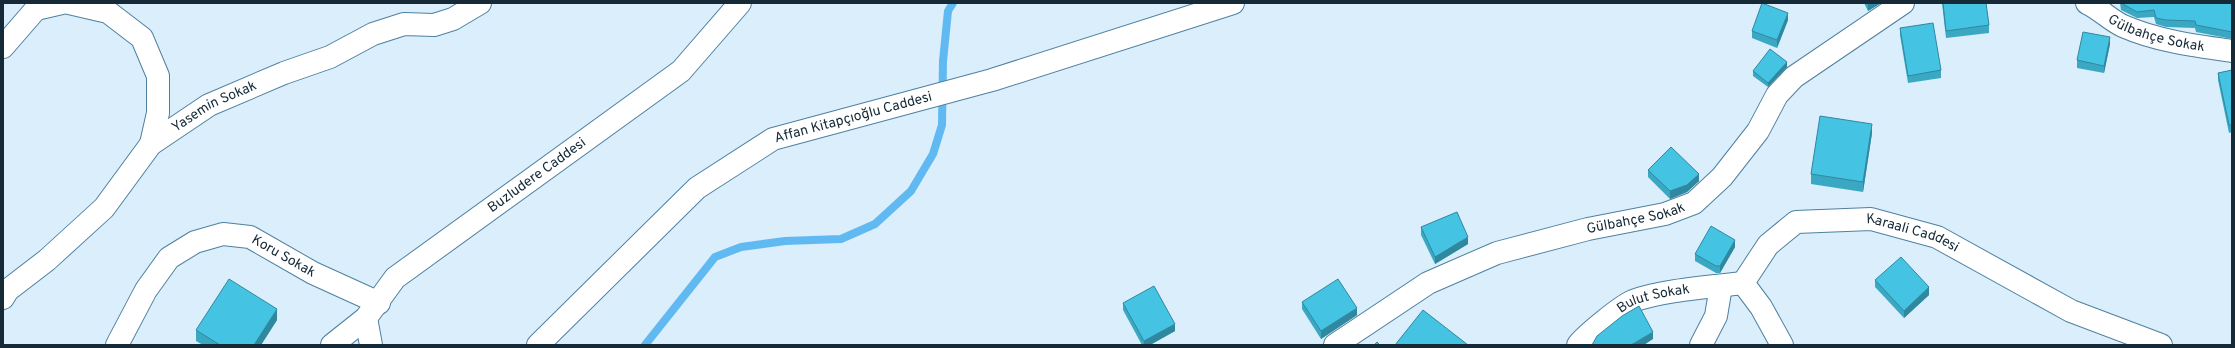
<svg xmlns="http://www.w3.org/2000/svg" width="2235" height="348" viewBox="0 0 2235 348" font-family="Overpass,sans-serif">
  <rect width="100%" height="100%" fill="#daeefc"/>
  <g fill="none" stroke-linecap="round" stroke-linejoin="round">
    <polyline stroke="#60baf1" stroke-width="8" points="645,345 715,257 741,247 785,241 841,239 875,224 911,191 933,154 942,125 943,61 948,11 953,3"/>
    <defs>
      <g id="minor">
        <polyline points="69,3 108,12 142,38 158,76 158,113 151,144"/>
        <path id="s1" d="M2087,3C2100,9 2110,20 2123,26C2157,41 2196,46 2232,51"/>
        <polyline points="3,47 36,9 62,3"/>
        <path id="s2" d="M3,298L8,290L47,260L104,208L151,144L209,105L284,73L330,57L373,34L404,24L434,25L453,19L480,3"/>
        <path id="s3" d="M117,345L146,290L169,258L195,242L223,234L250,237L313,273L379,303"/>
        <path id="s4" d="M1335,345L1428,283L1497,253L1588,229L1665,214L1694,203L1722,177L1758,131L1777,95L1794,77L1903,3"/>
        <path id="s5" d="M1578,345C1586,335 1621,306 1633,301C1663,290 1711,287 1743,283"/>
        <polyline points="1701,345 1716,316 1721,286"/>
        <path id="s6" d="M1782,345L1761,307L1743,283L1768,245L1796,222L1871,219L1937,237L2071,311L2161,345"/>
      </g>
      <g id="tertiary">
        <polyline points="366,318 371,345"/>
        <path id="s7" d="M332,345L366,318L395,278L681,71L740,3"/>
        <path id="s8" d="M538,345L697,188L773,139L992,80L1233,3"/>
      </g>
    </defs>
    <use href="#minor" stroke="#4f80a0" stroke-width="24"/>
    <use href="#tertiary" stroke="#4f80a0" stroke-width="24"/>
    <use href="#minor" stroke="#fff" stroke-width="22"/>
    <use href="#tertiary" stroke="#fff" stroke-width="22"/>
  </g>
  <g fill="#3ba8c3">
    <polygon points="1864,3 1881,3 1868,11"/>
    <polygon points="1942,3 1986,3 1989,25 1989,33 1946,38"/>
    <polygon points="2120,3 2232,3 2232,39 2196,32 2195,28 2166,27 2156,24 2154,17 2137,18 2121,10"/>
    <polygon points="1788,20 1777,48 1752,38 1752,31"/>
    <polygon points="1900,28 1941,70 1941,78 1908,83 1900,35"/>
    <polygon points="2110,44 2104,73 2077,68 2077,60"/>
    <polygon points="1787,67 1768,87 1753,76 1753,71"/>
    <polygon points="2232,70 2232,132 2229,133 2218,80 2218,73"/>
    <polygon points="1872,133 1863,192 1811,184 1811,174"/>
    <polygon points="1648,170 1699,181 1687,192 1670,199 1648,177"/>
    <polygon points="1421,227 1468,244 1435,264 1421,235"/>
    <polygon points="1735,247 1720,273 1716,273 1695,261 1695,254"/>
    <polygon points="1875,280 1929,295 1904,318 1875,287"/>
    <polygon points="1302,302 1357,315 1321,339 1302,309"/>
    <polygon points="1123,303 1175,331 1150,345 1142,345 1123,310"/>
    <polygon points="277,320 261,345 203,345 196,341 196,330"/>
  </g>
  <g fill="#30889f">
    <polygon points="1870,3 1881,3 1868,11 1868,4"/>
    <polygon points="1788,13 1788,20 1777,48 1777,40"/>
    <polygon points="2110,37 2110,44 2104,73 2104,66"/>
    <polygon points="1787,62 1787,67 1768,87 1768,83"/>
    <polygon points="1872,124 1872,133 1863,192 1863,182"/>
    <polygon points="1699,174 1699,181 1687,192 1670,199 1670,191"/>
    <polygon points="1468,237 1468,244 1435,264 1435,257"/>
    <polygon points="1735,240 1735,247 1720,273 1720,266"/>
    <polygon points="1929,287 1929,295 1904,318 1904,311"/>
    <polygon points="1357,308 1357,315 1321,339 1321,331"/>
    <polygon points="277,309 277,320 261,345 254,345"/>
    <polygon points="1175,324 1175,331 1150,345 1144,345 1144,341"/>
    <polygon points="1653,332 1653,339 1644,345 1631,345"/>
  </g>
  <g fill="#45c3e3" stroke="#30889f">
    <polygon points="1762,3 1788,13 1777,40 1752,31"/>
    <polygon points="1943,3 1986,3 1989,25 1946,31"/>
    <polygon points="2121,3 2232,3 2232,32 2196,25 2195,21 2166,20 2156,18 2154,10 2137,12"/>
    <polygon points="1933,23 1941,70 1908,76 1900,28"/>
    <polygon points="2083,32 2110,37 2104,66 2077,60"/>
    <polygon points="1770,49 1787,62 1768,83 1753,71"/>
    <polygon points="2232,70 2232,125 2229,125 2218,73"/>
    <polygon points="1820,116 1872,124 1863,182 1811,174"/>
    <polygon points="1671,147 1699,174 1687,185 1670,191 1648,170"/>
    <polygon points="1457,212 1468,237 1435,257 1421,227"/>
    <polygon points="1711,226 1735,240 1720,266 1716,266 1695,254"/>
    <polygon points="1901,257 1929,287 1904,311 1875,280"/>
    <polygon points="229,279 277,309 254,345 220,345 196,330"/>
    <polygon points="1338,279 1357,308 1321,331 1302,302"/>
    <polygon points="1154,286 1175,324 1144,341 1123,303"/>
    <polygon points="1639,306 1653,332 1631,345 1592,345 1597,336 1622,316"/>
    <polygon points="1423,310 1468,345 1395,345"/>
    <polygon points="1377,342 1380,345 1374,345"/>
  </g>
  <g text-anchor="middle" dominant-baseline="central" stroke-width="4" stroke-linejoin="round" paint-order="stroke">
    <g font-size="14" fill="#152937" stroke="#f8f8f8">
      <text stroke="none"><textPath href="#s1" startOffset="77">Gülbahçe Sokak</textPath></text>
      <text stroke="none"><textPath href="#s2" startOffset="289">Yasemin Sokak</textPath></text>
      <text stroke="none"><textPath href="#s8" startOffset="397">Affan Kitapçıoğlu Caddesi</textPath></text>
      <text stroke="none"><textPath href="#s7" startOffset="268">Buzludere Caddesi</textPath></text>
      <text stroke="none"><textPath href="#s4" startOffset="330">Gülbahçe Sokak</textPath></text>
      <text stroke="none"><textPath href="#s6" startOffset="274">Karaali Caddesi</textPath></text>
      <text stroke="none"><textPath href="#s3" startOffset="227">Koru Sokak</textPath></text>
      <text stroke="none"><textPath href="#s5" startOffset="91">Bulut Sokak</textPath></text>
    </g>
  </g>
  <rect width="2235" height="348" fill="none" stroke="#152937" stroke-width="8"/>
</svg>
